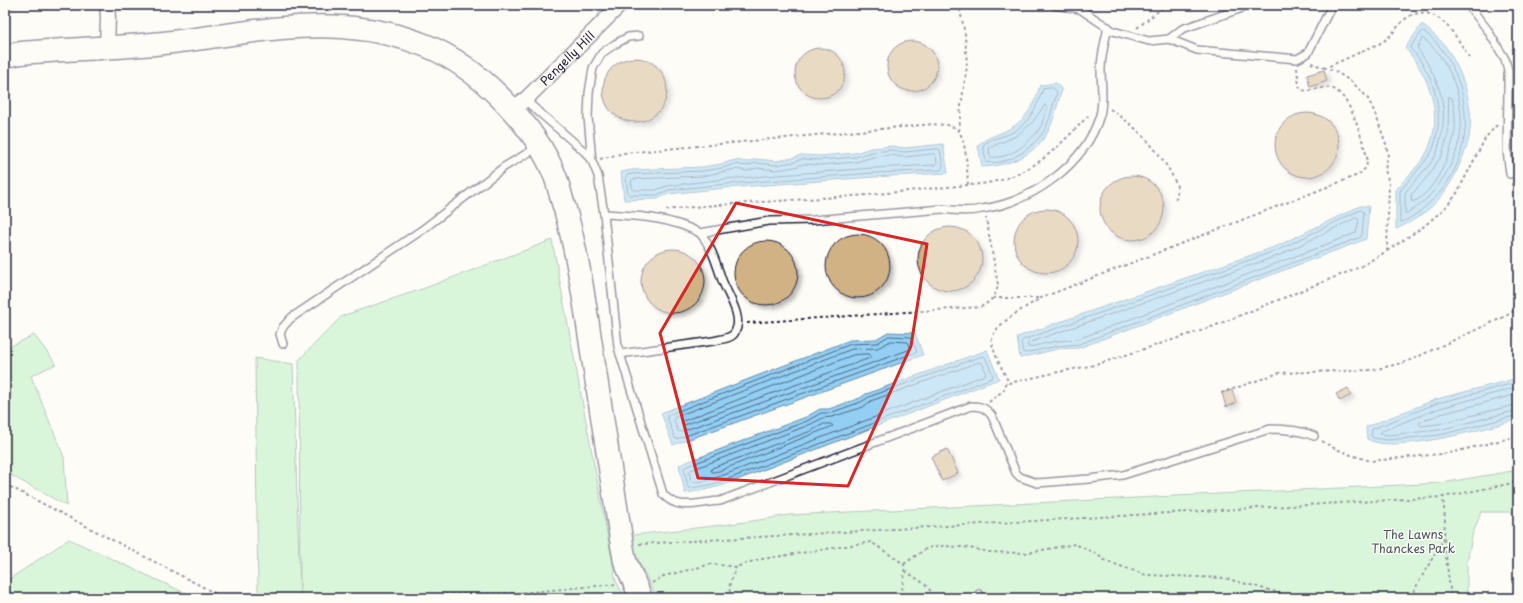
<svg xmlns="http://www.w3.org/2000/svg" width="1523" height="603" viewBox="0 0 1523 603" font-family="'Playpen Sans',sans-serif">
  <defs>
    <filter id="shadow"><feDropShadow dx="3.5" dy="3.5" stdDeviation="2" flood-color="#0004"/></filter>
  </defs>
  <rect width="100%" height="100%" fill="#fdfcf7"/>
  <filter id="ink" filterUnits="userSpaceOnUse"><feTurbulence type="fractalNoise" baseFrequency=".025" numOctaves="2"/><feDisplacementMap in="SourceGraphic" scale="8" xChannelSelector="R" yChannelSelector="G"/><feConvolveMatrix kernelMatrix="1 2 1 2 8 2 1 2 1" color-interpolation-filters="sRGB"/></filter>
  <g filter="url(#ink)">
    <g fill="#adefb7" stroke="#688879">
      <polygon points="552,240 616,581 625,598 263,598 258,595 255,358 293,364 300,595 299,360 342,316 425,288"/>
      <polygon points="34,335 56,364 31,376 64,457 67,506 5,472 5,349"/>
      <path d="M1518,470V512H1481L1472,536L1467,563V598H657L626,536C681,529 735,525 789,515L1442,483Z"/>
      <polygon points="69,539 196,598 5,598 5,582"/>
    </g>
    <g fill="#92cff3" stroke="#658aa9">
      <path d="M1422,24C1430,32 1442,40 1448,50C1463,74 1473,103 1470,131C1469,142 1465,152 1461,161C1448,194 1429,215 1396,229V190C1406,177 1421,165 1428,150C1444,114 1429,75 1405,48Z"/>
      <path d="M1056,83L1062,90C1057,104 1054,122 1046,135C1032,157 1007,166 982,167L978,145C987,137 998,135 1009,129C1027,120 1035,103 1040,85Z"/>
      <polygon points="943,144 948,173 874,177 726,188 668,194 658,199 624,200 621,172 631,170 702,167 721,164 735,160 747,162 756,159 776,161 793,158 801,155 819,156 855,153 871,148 892,146 904,148"/>
      <polygon points="1360,206 1369,206 1366,239 1079,348 1058,349 1020,358 1017,337 1277,246"/>
      <polygon points="888,332 915,333 923,355 673,445 661,413 850,340 876,339"/>
      <polygon points="987,350 999,379 724,485 705,490 685,493 679,465 806,417 820,409 829,409 860,398 866,394"/>
      <path d="M1518,378V419C1489,428 1392,455 1367,439L1366,427L1437,399Z"/>
      <polygon points="1518,542 1518,596 1515,582"/>
    </g>
    <g fill="none" stroke-linecap="round" stroke-linejoin="round">
      <g stroke="#4f6785" stroke-width="1">
        <path d="M1423,31C1435,39 1444,51 1450,63C1476,110 1469,170 1427,205C1419,212 1411,219 1401,222L1400,220V191C1410,178 1422,167 1431,153C1435,146 1437,135 1438,127C1440,102 1433,78 1418,57C1416,54 1413,51 1410,48Z"/>
        <path d="M1424,39C1450,60 1463,96 1461,129C1459,160 1434,200 1406,214L1405,212V193C1414,180 1428,169 1436,155C1438,150 1439,145 1440,140C1450,106 1437,75 1417,48L1422,39Z"/>
        <path d="M1053,88L1057,92C1053,105 1050,122 1042,134C1030,150 1007,166 986,162L983,145C990,139 1001,137 1009,134C1028,126 1037,107 1043,89Z"/>
        <path d="M1449,97L1452,98C1454,108 1456,119 1455,129C1453,151 1434,195 1412,202L1411,195L1429,175L1442,155L1448,134Z"/>
        <path d="M1045,105L1047,108C1044,115 1043,125 1038,131C1028,144 1008,160 990,157L989,148L1016,136L1032,123Z"/>
        <polygon points="938,149 940,150 943,167 941,170 874,173 726,184 668,190 657,195 630,195 628,194 626,177 627,175 632,174 703,171 722,168 735,164 746,166 756,163 776,165 794,162 802,159 820,160 856,157 872,152 892,150 904,152"/>
        <polygon points="934,154 936,156 937,163 936,165 873,168 725,179 667,186 656,190 633,190 631,181 633,179 703,176 735,169 747,171 757,168 776,170 795,167 803,164 820,165 856,162 873,157 891,155 904,157"/>
        <polygon points="1361,210 1364,212 1362,235 1361,237 1079,344 1058,346 1025,353 1023,352 1021,342 1023,340 1278,250"/>
        <polygon points="1356,218 1359,220 1356,233 1078,339 1057,341 1029,347 1027,346 1028,343 1280,255"/>
        <polygon points="889,336 911,337 917,352 677,439 675,438 667,417 668,415 851,344 877,343"/>
        <polygon points="891,341 908,342 911,349 680,432 678,431 674,420 675,417 852,349 877,348"/>
        <polygon points="869,354 871,356 870,358 684,425 681,423 683,421 853,355"/>
        <polygon points="983,356 985,357 993,375 992,378 723,481 705,486 689,488 688,487 684,469 685,467 807,421 821,413 830,413 861,402 869,397"/>
        <path d="M980,362L982,363L986,372L985,375L721,476C712,479 700,484 691,481L689,472L691,470L809,425L823,418L832,417L863,407L871,401Z"/>
        <polyline points="1518,382 1438,403 1372,429 1371,436 1373,438 1388,440 1440,435 1518,415"/>
        <polyline points="1518,387 1440,408 1382,431 1380,433 1382,434 1388,435 1439,430 1518,410"/>
        <polyline points="1518,394 1441,414 1420,422 1419,424 1421,426 1438,424 1518,404"/>
        <polygon points="824,424 831,424 833,426 719,471 713,472 711,471 712,468 811,431"/>
      </g>
    </g>
    <g fill="#d0b284" stroke="#22223b" filter="url(#shadow)">
      <circle cx="912" cy="66" r="25"/>
      <circle cx="820" cy="73" r="25"/>
      <circle cx="635" cy="90" r="32"/>
      <polygon points="1324,70 1327,81 1310,87 1307,75"/>
      <circle cx="1307" cy="145" r="32"/>
      <circle cx="1132" cy="208" r="32"/>
      <circle cx="1046" cy="241" r="32"/>
      <circle cx="950" cy="259" r="32"/>
      <circle cx="858" cy="266" r="32"/>
      <circle cx="766" cy="273" r="32"/>
      <circle cx="673" cy="281" r="32"/>
      <polygon points="1348,388 1351,395 1340,401 1336,394"/>
      <polygon points="1232,390 1236,403 1226,407 1222,393"/>
      <polygon points="947,449 958,473 942,481 931,457"/>
    </g>
    <g fill="none" stroke-linecap="round" stroke-linejoin="round">
      <defs>
        <g id="service">
          <polyline points="1054,5 1080,9 1113,31 1149,41 1169,39 1197,50 1297,59 1308,53 1332,5"/>
          <polyline points="1468,5 1487,29 1505,59 1508,70 1508,89 1507,151 1510,174"/>
          <path d="M639,36L628,37L615,44L602,53L593,68L589,93L588,117L592,161L598,176L604,214L618,347L663,494C678,512 700,502 720,501L971,406C981,406 986,408 992,416L1016,473L1020,477L1037,483L1089,479L1123,475L1270,429C1286,429 1300,430 1314,436"/>
          <polyline points="1169,39 1182,29 1251,5"/>
          <polyline points="525,100 585,152 591,160"/>
          <path d="M604,214C638,216 669,217 700,233"/>
          <polyline points="283,344 280,334 283,327 291,318 422,230 504,167 538,147"/>
          <path d="M620,354L713,341C720,339 732,339 735,332C744,317 727,294 722,280C716,263 712,247 700,233L769,221L813,220L942,209C956,211 969,212 982,209C1032,202 1085,165 1100,115C1104,100 1101,84 1101,69C1101,56 1105,41 1108,27"/>
          <polyline points="976,598 979,594"/>
        </g>
        <g id="minor">
          <polyline points="107,5 108,17 107,48"/>
          <path id="s1" d="M511,109L525,100L620,5"/>
        </g>
        <path id="primary" d="M5,56L21,53C71,49 122,48 172,42C228,36 285,23 342,27C371,29 400,35 427,46C478,67 535,125 555,176C559,186 561,198 565,209C578,256 585,304 592,352C602,417 612,481 622,545L625,561L641,598"/>
      </defs>
      <use href="#service" stroke="#22223b" stroke-width="10"/>
      <use href="#minor" stroke="#22223b" stroke-width="17"/>
      <use href="#primary" stroke="#22223b" stroke-width="25"/>
      <g stroke="#22223b" stroke-width="2" stroke-dasharray="3 3" stroke-linecap="butt">
        <polyline points="1137,28 1166,5"/>
        <polyline points="1311,63 1325,68"/>
        <path d="M1297,68L1299,86L1302,90C1311,92 1320,86 1330,88C1350,91 1362,140 1367,157C1368,166 1365,170 1358,175L1041,298C1028,306 993,324 992,340C992,352 1004,372 1009,383L1063,371L1095,365L1209,328L1360,267L1387,251L1389,183L1385,170L1388,154L1386,144L1375,113L1367,97L1352,82L1335,71L1325,68C1338,62 1351,57 1364,50C1371,47 1378,45 1384,41C1393,35 1398,24 1408,17C1437,0 1458,39 1470,59"/>
        <path d="M1110,109C1135,125 1156,147 1171,173C1173,178 1176,182 1177,187C1178,192 1176,197 1175,202"/>
        <polyline points="959,131 961,106 967,66 965,34 960,10 968,5"/>
        <path d="M600,159L624,153L933,124C939,125 949,124 955,128C967,134 967,172 968,185C1027,182 1051,154 1090,114"/>
        <polyline points="1512,183 1518,223"/>
        <polyline points="666,210 703,206 867,195 968,185"/>
        <polyline points="1387,251 1423,227 1443,210 1456,195 1486,137 1497,125"/>
        <polyline points="993,298 1039,298"/>
        <path d="M747,323L980,307C991,302 996,296 998,285L986,218"/>
        <polyline points="1221,393 1279,373 1373,370 1406,362 1506,316 1518,308"/>
        <polyline points="989,402 1004,390 1005,384 1009,383"/>
        <polyline points="1322,441 1334,448 1351,455 1371,461 1450,453 1518,436"/>
        <polyline points="5,484 224,598"/>
        <polyline points="1444,539 1451,598"/>
        <polyline points="639,544 1443,497 1518,482"/>
        <polyline points="904,564 927,548 942,546 964,547 989,552 1026,553 1075,544 1095,553 1106,561 1146,575 1224,578 1299,598"/>
        <polyline points="905,571 925,584 936,598"/>
        <path d="M652,583L664,576L712,564L736,567L756,560L871,542L904,564C906,574 901,586 902,598"/>
        <polyline points="409,598 419,595 521,593 617,584"/>
        <polyline points="731,598 729,587 736,567"/>
        <polyline points="1412,598 1416,587 1444,538 1445,519 1443,497"/>
      </g>
      <use href="#service" stroke="#fdfcf7" stroke-width="7"/>
      <use href="#minor" stroke="#fdfcf7" stroke-width="14"/>
      <use href="#primary" stroke="#fdfcf7" stroke-width="22"/>
    </g>
  </g>
  <path d="M0 0H1523V603H0ZM736,203L927,244L911,346L848,486L698,478L660,333Z" fill="#fdfcf7" fill-opacity=".55" fill-rule="evenodd"/>
  <path fill="none" stroke="#d62828" stroke-width="3" stroke-linejoin="round" d="M736,203L927,244L911,346L848,486L698,478L660,333Z"/>
  <g text-anchor="middle" dominant-baseline="central" stroke-width="3" stroke-linejoin="round" paint-order="stroke">
    <g font-size="12" fill="#22223b" stroke="#fdfcf7">
      <text stroke="none"><textPath href="#s1" startOffset="76">Pengelly Hill</textPath></text>
    </g>
    <g font-size="12" fill="#45555a" stroke="#fdfcf7">
      <text x="1413" y="534">The Lawns<tspan x="1413" dy="14">Thanckes Park</tspan></text>
    </g>
  </g>
  <rect width="1523" height="603" fill="none" stroke="#fdfcf7" stroke-width="20"/>
  <rect x="10" y="10" width="1503" height="583" fill="none" stroke="#22223b" stroke-width="1.5" filter="url(#ink)"/>
</svg>
